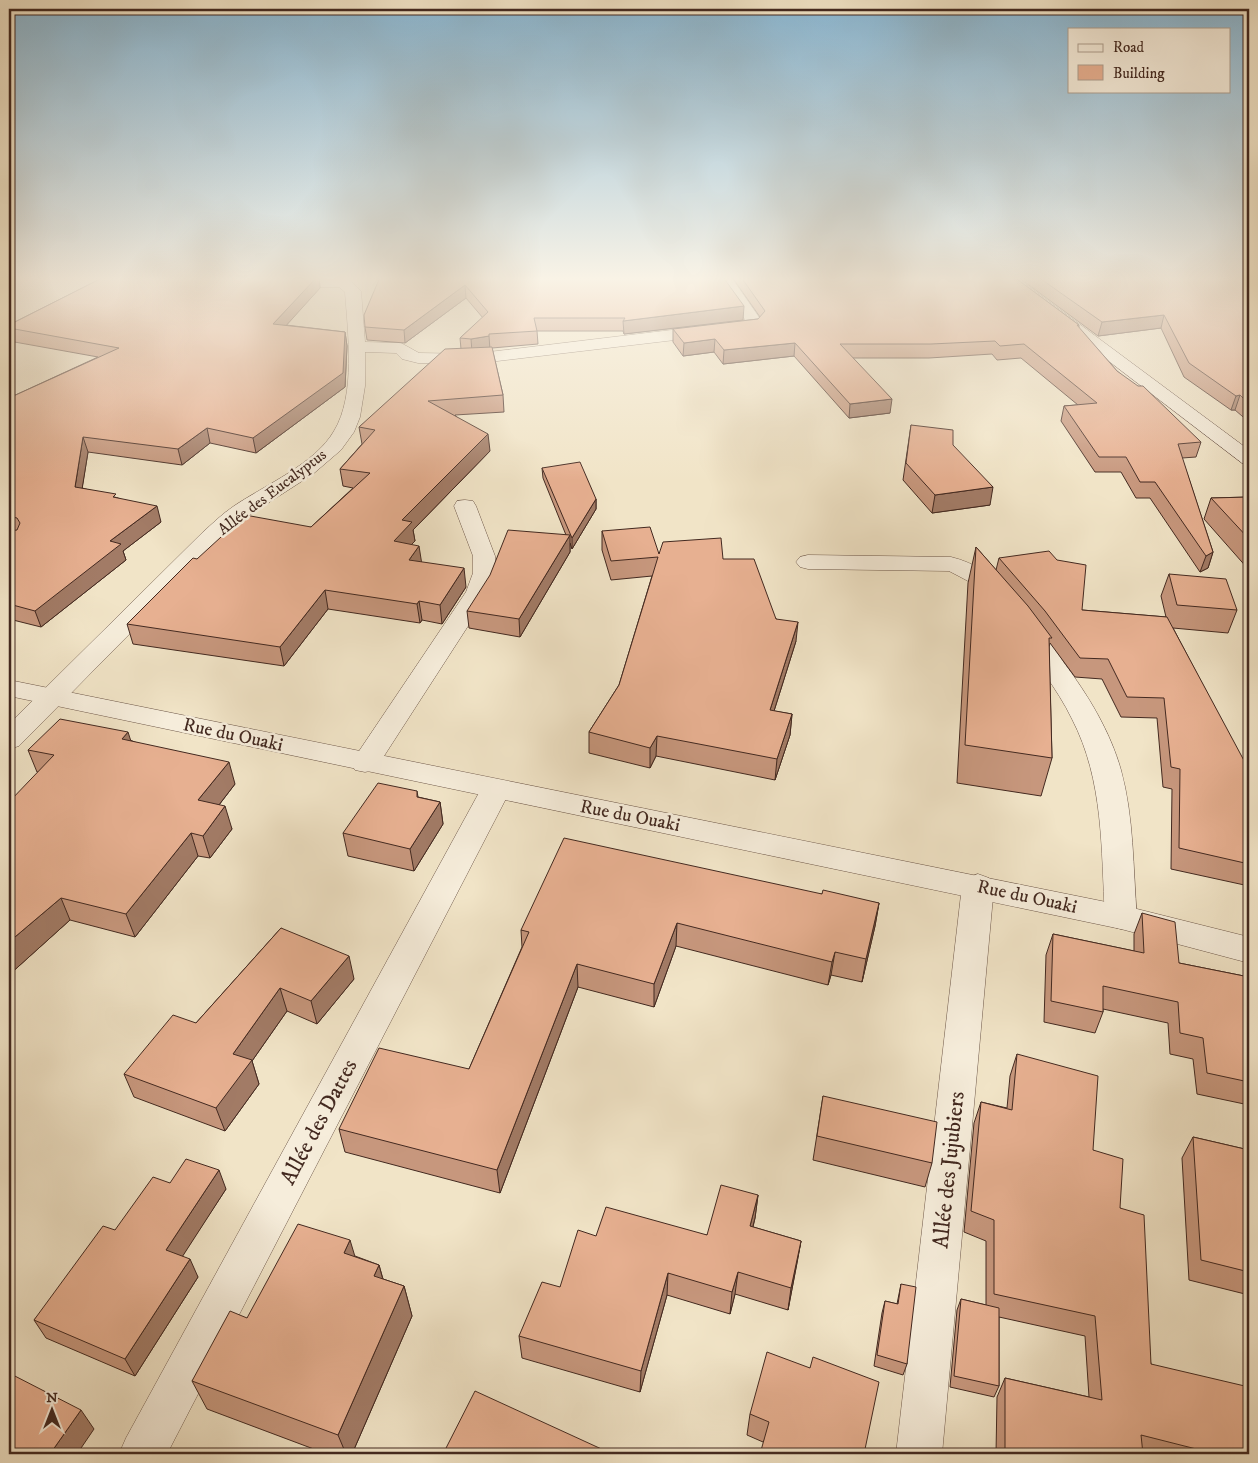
<svg xmlns="http://www.w3.org/2000/svg" width="1258" height="1463" viewBox="0 0 1258 1463" font-family="'IM FELL DW Pica',serif">
  <rect width="100%" height="100%" fill="#f1e4c7"/>
  <filter id="stains"><feTurbulence type="fractalNoise" baseFrequency=".004" numOctaves="4"/><feColorMatrix values="0 0 0 0 .2 0 0 0 0 .09 0 0 0 0 .02 0 0 0 .5 -.17"/></filter>
  <radialGradient id="worn" r=".72"><stop offset=".6" stop-color="#630" stop-opacity="0"/><stop offset="1" stop-color="#630" stop-opacity=".3"/></radialGradient>
  <g fill="none" stroke-linecap="round" stroke-linejoin="round">
    <defs>
      <g id="minor">
        <path d="M343,277L349,279L361,291L365,342L401,343L419,353L472,354L746,321L716,277H731L763,323L757,330L751,331L472,364L418,363L402,359L396,353L365,352V386L360,417L354,432L341,450L313,474L248,516L235,527L19,746L9,749V724L202,533C212,524 222,514 234,506C265,485 315,464 334,431C356,395 348,333 345,292L339,287L283,288L275,283L283,278Z"/>
        <polygon points="465,500 473,501 476,506 495,556 497,573 490,592 375,770 365,772 355,770 351,763 466,592 473,573 473,556 454,506 457,501"/>
        <path d="M808,555L951,557C976,563 994,576 1009,597L1005,602L997,604L989,602L968,581L949,571L808,569L800,567L796,562L800,557Z"/>
        <path d="M1028,626C1044,630 1055,649 1064,663C1088,695 1110,731 1121,770C1134,817 1133,868 1137,917L1132,926L1121,929L1110,926L1105,917C1101,849 1104,781 1072,719C1057,688 1035,662 1016,633L1019,628Z"/>
        <polygon points="496,779 506,782 511,789 167,1454 119,1454 126,1438 481,789 486,782"/>
        <polygon points="978,874 989,878 994,886 942,1454 896,1454 962,886 967,878"/>
      </g>
      <polygon id="tertiary" points="9,680 1121,905 1249,937 1249,963 1121,929 9,696"/>
      <polygon id="secondary" points="999,277 1016,277 1249,450 1249,465 1242,463"/>
    </defs>
    <use href="#minor" stroke="#6e584a" stroke-width="1"/>
    <use href="#tertiary" stroke="#6e584a" stroke-width="1"/>
    <use href="#secondary" stroke="#432920" stroke-width="1"/>
    <use href="#minor" fill="#f6eddb" fill-rule="evenodd"/>
    <use href="#tertiary" fill="#f6eddb" fill-rule="evenodd"/>
    <use href="#secondary" fill="#f6eddb" fill-rule="evenodd"/>
  </g>
  <g fill="#c7977d" stroke="#432920">
    <polygon points="104,277 319,277 320,288 286,325 345,332 347,346 345,387 256,453 210,443 182,465 88,452 82,488 118,498 161,522 123,551 126,560 41,627 9,619 9,398 98,357 9,341 9,325"/>
    <polygon points="380,277 723,277 743,320 624,334 623,331 537,331 538,344 492,348 503,395 504,412 455,415 490,451 413,530 415,541 411,545 421,562 466,587 442,624 422,620 420,623 328,609 284,666 133,644 127,624 197,559 311,527 353,488 343,486 340,469 362,444 359,427 461,349 460,338 483,318 466,298 405,343 367,340 365,327"/>
    <polygon points="732,277 1014,277 1079,325 1079,328 1117,371 1201,442 1196,457 1182,458 1213,552 1208,568 1200,572 1150,498 1136,498 1121,472 1095,472 1061,421 1064,406 1078,405 1021,358 997,360 992,354 929,358 853,358 890,413 849,418 794,356 723,364 714,352 683,356 673,342 673,329 758,319 760,317"/>
    <polygon points="1018,277 1249,277 1249,422 1235,410 1231,410 1184,377 1161,328 1098,336"/>
    <polygon points="911,425 953,445 990,505 932,513 903,480"/>
    <polygon points="542,468 596,499 596,509 572,549 570,543 570,552 520,637 469,628 467,611 566,535 543,478"/>
    <polygon points="1249,497 1249,570 1204,519 1211,498"/>
    <polygon points="602,531 659,554 723,559 796,641 774,711 792,714 790,735 775,780 656,756 650,768 589,753 589,732 619,685 652,576 611,580 602,550"/>
    <polygon points="976,547 996,570 999,558 1082,610 1166,617 1161,596 1169,574 1237,610 1228,633 1173,628 1249,773 1249,886 1171,869 1172,789 1163,787 1157,718 1121,717 1102,679 1075,677 1050,643 1049,647 1052,758 1041,796 957,783 968,583"/>
    <polygon points="130,740 235,784 219,805 232,829 210,858 198,856 135,937 70,920 9,975 38,772 37,772 28,750"/>
    <polygon points="417,791 418,797 440,802 443,824 414,871 348,856 343,833"/>
    <polygon points="822,894 879,903 875,926 862,982 831,975 828,985 676,946 654,1007 578,987 500,1193 345,1152 339,1129 469,1069 522,947 521,930"/>
    <polygon points="1142,913 1179,963 1249,977 1249,1105 1197,1094 1193,1059 1170,1054 1168,1023 1103,1009 1103,1012 1095,1033 1044,1022 1046,955 1053,934 1134,951 1134,934"/>
    <polygon points="281,928 354,979 317,1024 287,1011 252,1061 259,1084 225,1131 134,1097 124,1074 196,1023"/>
    <polygon points="1017,1054 1093,1150 1120,1208 1151,1364 1249,1454 996,1454 997,1397 1005,1378 1089,1397 1085,1336 999,1317 999,1386 994,1397 950,1387 957,1310 961,1299 986,1305 986,1241 964,1232 974,1123 981,1102 1007,1108 1010,1076"/>
    <polygon points="823,1096 932,1163 925,1187 813,1160"/>
    <polygon points="1193,1137 1249,1150 1249,1295 1189,1280 1182,1158"/>
    <polygon points="170,1183 226,1189 182,1256 198,1277 135,1376 46,1338 34,1320 115,1230"/>
    <polygon points="758,1195 755,1218 753,1227 801,1241 788,1310 735,1294 730,1314 667,1295 640,1392 522,1358 519,1336 560,1287 596,1236 707,1235"/>
    <polygon points="355,1256 379,1265 383,1279 404,1286 412,1316 352,1454 327,1454 207,1409 192,1381 247,1318"/>
    <polygon points="901,1284 907,1364 903,1375 874,1366 882,1313 885,1301 897,1304"/>
    <polygon points="810,1368 763,1442 747,1435 750,1414"/>
  </g>
  <g fill="#a27b66" stroke="#432920">
    <polygon points="317,277 319,277 320,288 275,338 273,324"/>
    <polygon points="465,285 466,298 405,343 404,330"/>
    <polygon points="744,306 743,320 624,334 623,321"/>
    <polygon points="1164,315 1161,328 1098,336 1102,322"/>
    <polygon points="345,332 347,346 345,387 256,453 253,438"/>
    <polygon points="489,336 490,350 472,352 471,339"/>
    <polygon points="715,339 714,352 683,356 684,343"/>
    <polygon points="795,343 794,356 723,364 724,350"/>
    <polygon points="1240,395 1235,410 1231,410 1236,396"/>
    <polygon points="892,399 890,413 849,418 850,404"/>
    <polygon points="207,428 210,443 182,465 178,449"/>
    <polygon points="488,434 490,451 413,530 415,541 396,560 394,541 402,520"/>
    <polygon points="83,437 88,452 80,502 75,487"/>
    <polygon points="993,487 990,505 932,513 935,495"/>
    <polygon points="596,499 596,509 572,549 572,538"/>
    <polygon points="157,506 161,522 123,551 126,560 41,627 35,611 110,541"/>
    <polygon points="570,535 570,552 520,637 519,619"/>
    <polygon points="419,546 422,565 409,560"/>
    <polygon points="1213,552 1208,568 1200,572 1206,556"/>
    <polygon points="464,568 466,587 442,624 440,605"/>
    <polygon points="325,590 328,609 284,666 280,647"/>
    <polygon points="419,601 422,620 420,623 417,604"/>
    <polygon points="798,622 796,641 768,730 770,710"/>
    <polygon points="792,714 790,735 775,780 777,759"/>
    <polygon points="128,732 135,754 122,739"/>
    <polygon points="657,736 656,756 650,768 650,748"/>
    <polygon points="229,762 235,784 205,823 198,800"/>
    <polygon points="440,802 443,824 414,871 410,849"/>
    <polygon points="225,806 232,829 210,858 203,836"/>
    <polygon points="191,833 198,856 135,937 126,914"/>
    <polygon points="61,898 70,920 9,975 9,942"/>
    <polygon points="879,903 875,926 862,982 866,959"/>
    <polygon points="677,923 676,946 654,1007 654,984"/>
    <polygon points="835,952 831,975 828,985 832,962"/>
    <polygon points="349,956 354,979 317,1024 311,1001"/>
    <polygon points="577,964 578,987 500,1193 497,1170"/>
    <polygon points="280,988 287,1011 252,1061 259,1084 225,1131 216,1108 233,1054"/>
    <polygon points="219,1170 226,1189 175,1268 166,1250"/>
    <polygon points="758,1195 755,1218 747,1249 750,1226"/>
    <polygon points="350,1240 359,1270 344,1253"/>
    <polygon points="801,1241 797,1263 788,1310 791,1288"/>
    <polygon points="190,1259 198,1277 135,1376 125,1359"/>
    <polygon points="379,1265 387,1295 374,1276"/>
    <polygon points="738,1272 735,1294 730,1314 732,1292"/>
    <polygon points="668,1273 667,1295 640,1392 641,1371"/>
    <polygon points="404,1286 412,1316 352,1454 346,1454 338,1435"/>
    <polygon points="81,1410 94,1429 77,1454 50,1454"/>
  </g>
  <g fill="#e7b091" stroke="#432920">
    <polygon points="104,277 198,277 205,278 258,277 317,277 273,324 345,332 343,373 253,438 207,428 178,449 83,437 75,487 116,494 113,497 157,506 110,541 121,544 35,611 9,604 9,531 17,530 20,523 17,518 9,516 9,398 119,348 9,328 9,325"/>
    <polygon points="380,277 723,277 744,306 623,321 625,318 534,318 537,331 489,334 489,336 471,339 460,338 488,312 465,285 404,330 365,327 364,315"/>
    <polygon points="741,277 1014,277 1079,325 1077,325 1117,371 1138,386 1143,386 1201,442 1178,444 1213,552 1206,556 1155,482 1140,482 1126,457 1099,457 1064,406 1097,403 1024,344 1000,346 995,341 931,344 840,344 892,399 850,404 795,343 724,350 715,339 684,343 673,329 758,319 765,311"/>
    <polygon points="1038,277 1249,277 1249,404 1240,395 1236,396 1189,363 1164,315 1102,322"/>
    <polygon points="492,347 503,395 428,401 488,434 402,520 412,522 394,541 419,546 409,560 464,568 440,605 419,601 417,604 325,590 280,647 127,624 193,558 197,559 245,515 311,527 370,473 340,469 375,430 359,427 445,349"/>
    <polygon points="911,425 953,430 953,445 993,487 935,495 906,463"/>
    <polygon points="580,462 596,499 572,538 542,468"/>
    <polygon points="1249,497 1249,539 1211,498"/>
    <polygon points="650,527 659,554 663,542 721,538 723,559 754,559 776,619 798,622 770,710 792,714 777,759 657,736 650,748 589,732 619,685 658,557 611,561 602,531"/>
    <polygon points="508,530 570,535 519,619 467,611 490,575"/>
    <polygon points="976,547 1028,606 1052,638 1049,638 1052,758 965,745"/>
    <polygon points="1049,551 1057,560 1086,565 1082,610 1167,617 1248,768 1249,773 1249,864 1179,848 1180,769 1171,767 1164,698 1127,697 1108,659 1080,658 1045,611 999,558"/>
    <polygon points="1169,574 1226,579 1237,610 1177,605"/>
    <polygon points="60,719 128,732 122,739 229,762 198,800 225,806 203,836 191,833 126,914 61,898 9,942 9,802 54,755 28,750"/>
    <polygon points="378,783 417,791 417,797 440,802 410,849 343,833"/>
    <polygon points="564,838 822,894 823,890 879,903 866,959 835,952 832,962 677,923 654,984 577,964 497,1170 339,1129 379,1048 469,1069 529,932 521,930"/>
    <polygon points="1142,913 1175,922 1179,963 1249,977 1249,1082 1207,1073 1203,1038 1180,1033 1178,1002 1103,986 1103,1012 1051,1001 1053,934 1144,953"/>
    <polygon points="281,928 349,956 311,1001 280,988 233,1054 252,1060 216,1108 124,1074 173,1015 196,1023"/>
    <polygon points="1017,1054 1098,1076 1093,1150 1123,1159 1120,1208 1144,1215 1151,1364 1249,1387 1249,1454 1216,1454 1141,1435 1143,1454 1011,1454 1005,1453 1005,1378 1102,1400 1095,1316 994,1294 994,1220 971,1211 981,1102 1012,1110"/>
    <polygon points="823,1096 937,1122 932,1163 817,1136"/>
    <polygon points="1193,1137 1249,1150 1249,1272 1201,1260"/>
    <polygon points="186,1159 219,1170 166,1250 190,1259 125,1359 34,1320 103,1226 115,1230 153,1177 170,1183"/>
    <polygon points="721,1185 758,1195 750,1226 801,1241 791,1288 738,1272 732,1292 668,1273 641,1371 519,1336 542,1282 560,1287 578,1230 596,1236 606,1207 707,1235"/>
    <polygon points="298,1224 350,1240 344,1253 379,1265 374,1276 404,1286 338,1435 192,1381 230,1311 247,1318"/>
    <polygon points="901,1284 916,1287 907,1364 877,1355 885,1301 898,1304"/>
    <polygon points="961,1299 999,1308 999,1386 954,1376"/>
    <polygon points="767,1352 810,1368 813,1357 879,1382 864,1454 760,1454 769,1422 750,1414"/>
    <polygon points="9,1373 81,1410 50,1454 9,1454"/>
    <polygon points="475,1391 608,1452 607,1454 443,1454"/>
  </g>
  <linearGradient id="sky" x2="0" y2="1"><stop stop-color="#89b8d5"/><stop offset="0.58" stop-color="#f9f3e6"/><stop offset="1" stop-color="#f9f3e6" stop-opacity="0"/></linearGradient>
  <rect width="1258" height="481" fill="url(#sky)"/>
  <g text-anchor="middle" dominant-baseline="central" stroke-width="5" stroke-linejoin="round" paint-order="stroke">
    <g font-size="16" fill="#432920" stroke="#f6eddb">
      <text transform="translate(272 492) rotate(-37)">Allée des Eucalyptus</text>
    </g>
    <g font-size="19" fill="#432920" stroke="#f6eddb">
      <text transform="translate(233 735) rotate(12)">Rue du Ouaki</text>
      <text transform="translate(630 816) rotate(11)">Rue du Ouaki</text>
      <text transform="translate(1027 897) rotate(12)">Rue du Ouaki</text>
    </g>
    <g font-size="22" fill="#432920" stroke="#f6eddb">
      <text transform="translate(319 1122) rotate(-62)">Allée des Dattes</text>
      <text transform="translate(949 1170) rotate(-84)">Allée des Jujubiers</text>
    </g>
  </g>
  <rect width="1258" height="1463" fill="none" stroke="#f1e4c7" stroke-width="30"/>
  <rect x="10" y="10" width="1238" height="1443" fill="none" stroke="#432920" stroke-width="2.5"/>
  <rect x="15" y="15" width="1228" height="1433" fill="none" stroke="#432920"/>
  <rect x="1068" y="28" width="162" height="65" fill="#f6eddb" stroke="#ae9f90"/>
  <rect x="1078" y="44" width="25" height="8" fill="#f6eddb" stroke="#ae9f90"/>
  <text x="1113" y="52" font-size="15" fill="#432920">Road</text>
  <rect x="1078" y="65" width="25" height="15" fill="#e7b091" stroke="#ae9f90"/>
  <text x="1113" y="78" font-size="15" fill="#432920">Building</text>
  <g transform="translate(52 1410)" stroke="#f6eddb" stroke-width="4" paint-order="stroke">
  <path d="M0-4L9 19L0 12L-9 19Z" fill="#432920"/>
  <text y="-8" font-size="14" font-weight="bold" text-anchor="middle" fill="#432920">N</text>
  </g>
  <rect width="100%" height="100%" filter="url(#stains)"/>
  <rect width="100%" height="100%" fill="url(#worn)"/>
</svg>
